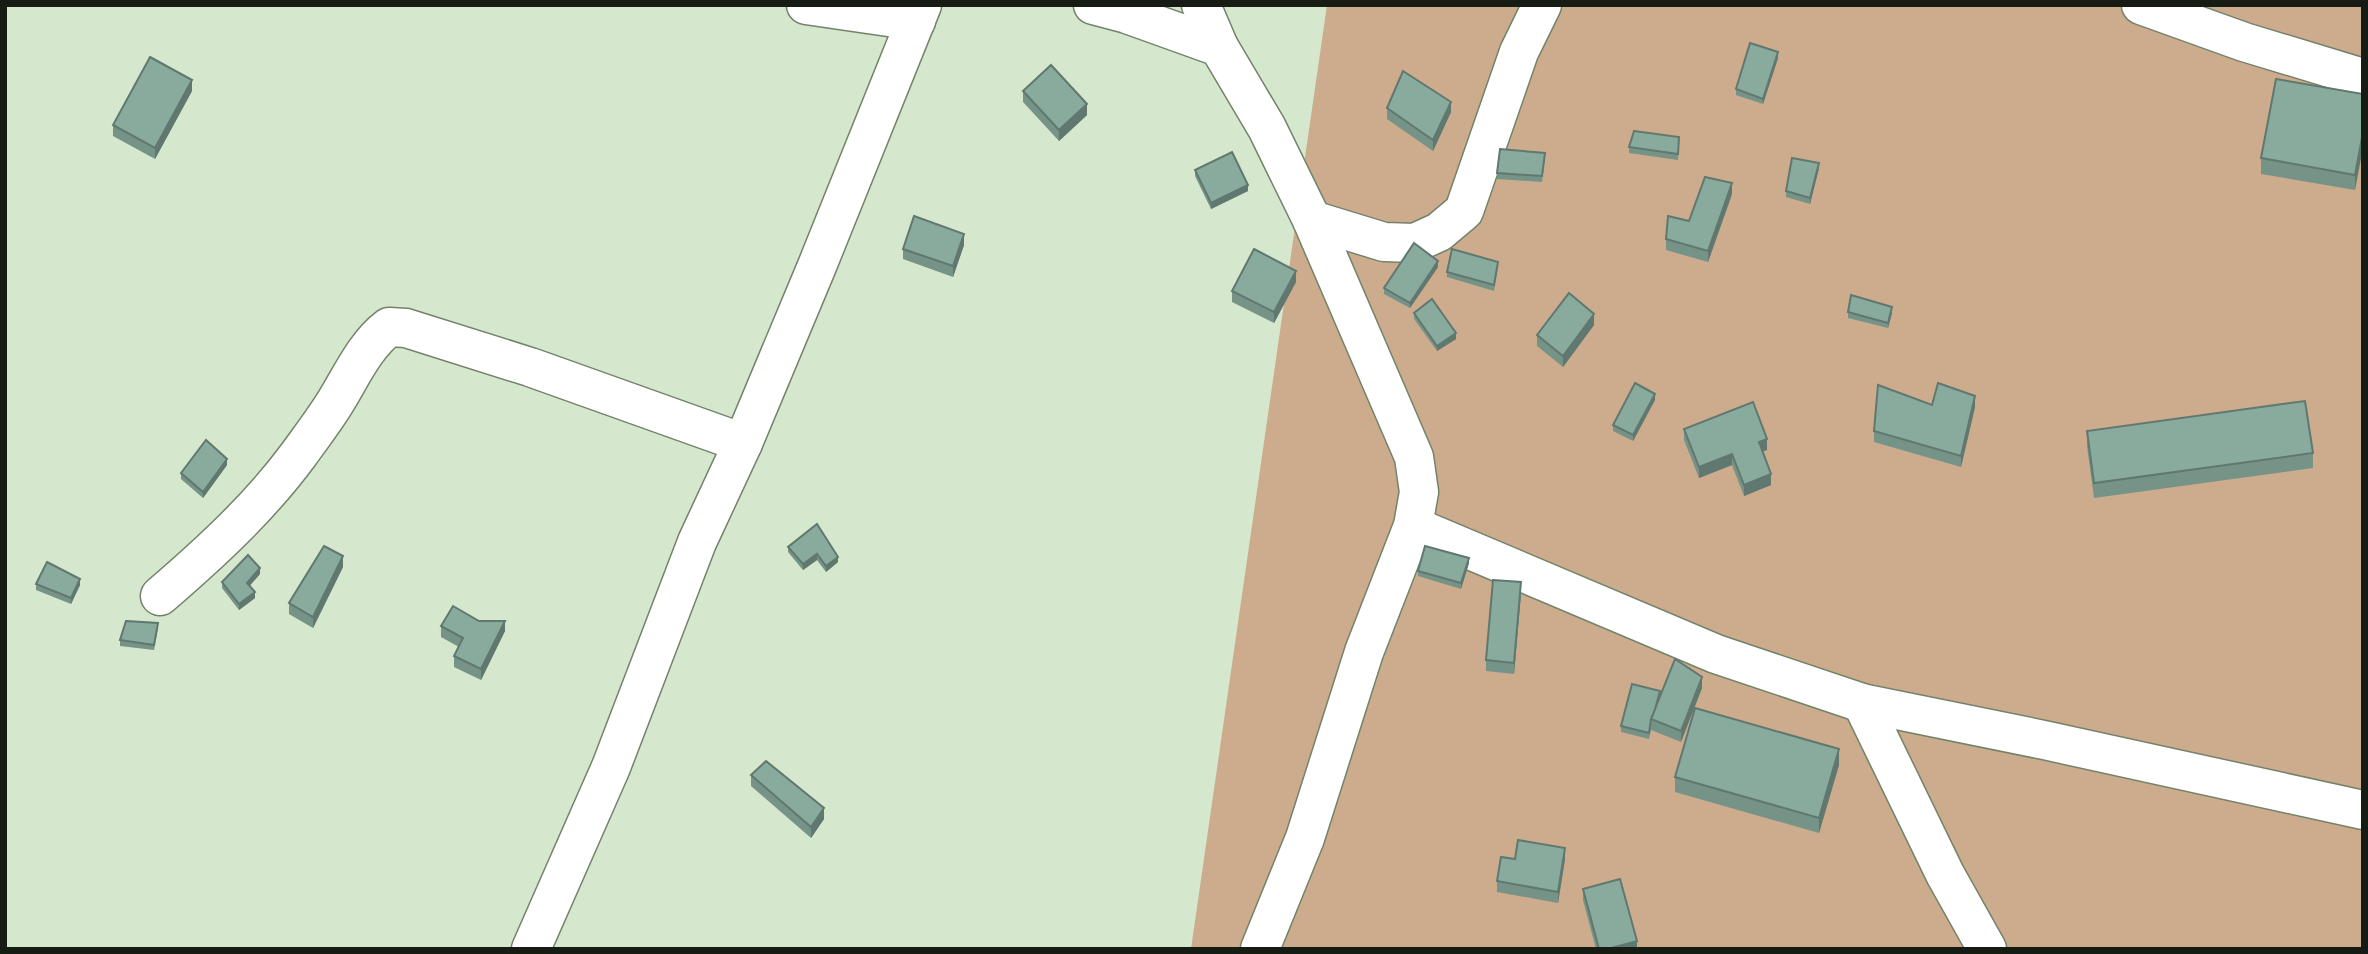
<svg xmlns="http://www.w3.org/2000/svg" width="2368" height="954" viewBox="0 0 2368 954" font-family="Manrope,sans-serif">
  <rect width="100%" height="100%" fill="#d5e7cc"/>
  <polygon fill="#ccac8c" points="1327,5 2363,5 2363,949 1191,949"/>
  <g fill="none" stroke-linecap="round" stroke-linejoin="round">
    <defs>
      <g id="minor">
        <polyline points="806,5 916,21"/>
        <polyline points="1093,5 1127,14 1219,47"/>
        <polyline points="1201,5 1219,47 1267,128 1312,220 1414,457 1419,492 1413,526 1364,652 1305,838 1260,949"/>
        <polyline points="2141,5 2244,42 2363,78"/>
        <polyline points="1312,220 1384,242 1415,243 1439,232 1464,211 1519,52 1542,5"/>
        <polyline points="1413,526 1716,654 1862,703 2044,740 2363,810"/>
        <path d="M160,596C210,553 260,507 299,454C312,436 325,419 336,401C352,375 365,345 389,327L406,328L530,367L743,443"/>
        <polyline points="1862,703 1945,874 1987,949"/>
        <polyline points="531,949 611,767 697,542 743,443 817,266 922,5"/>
      </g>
    </defs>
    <use href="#minor" stroke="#73836a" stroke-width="41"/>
    <use href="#minor" stroke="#fff" stroke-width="38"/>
  </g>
  <g fill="#769388">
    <polygon points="1778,58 1763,104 1736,95 1736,89"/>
    <polygon points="192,91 155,159 113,136 113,125"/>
    <polygon points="1023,91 1087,115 1059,141 1023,102"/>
    <polygon points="2363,94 2355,190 2261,174 2261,158"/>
    <polygon points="1387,108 1451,112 1433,151 1387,119"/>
    <polygon points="1679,137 1678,160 1629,153 1629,147"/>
    <polygon points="1545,158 1542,182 1497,179 1497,173"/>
    <polygon points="1819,168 1810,204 1786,197 1786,191"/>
    <polygon points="1195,170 1248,191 1211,209 1195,176"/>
    <polygon points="1732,194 1708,262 1666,250 1666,239 1689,221"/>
    <polygon points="964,245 953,277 903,259 903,249"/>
    <polygon points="1438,267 1410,308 1384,294 1384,288"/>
    <polygon points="1498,267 1494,291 1447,277 1447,272"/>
    <polygon points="1296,282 1274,323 1232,302 1232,291"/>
    <polygon points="1848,312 1892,313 1888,328 1848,318"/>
    <polygon points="1414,313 1456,339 1437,351 1414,319"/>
    <polygon points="1594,325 1563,367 1537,346 1537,335"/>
    <polygon points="1655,400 1633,441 1613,431 1613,425"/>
    <polygon points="1932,405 1975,407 1961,467 1874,442 1874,431"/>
    <polygon points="1684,429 1767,450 1762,451 1771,485 1744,496 1732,465 1699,478 1684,440"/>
    <polygon points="2087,431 2313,453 2313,468 2094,498 2087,446"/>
    <polygon points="227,465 203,498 181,479 181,473"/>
    <polygon points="817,524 838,562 826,572 817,560 803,570 788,552 788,547"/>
    <polygon points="1469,563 1461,589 1418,576 1418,571"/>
    <polygon points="343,567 313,628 289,614 289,603"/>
    <polygon points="260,574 249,586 255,598 239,610 222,588 222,582"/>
    <polygon points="36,584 80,585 71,604 36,590"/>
    <polygon points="1521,593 1514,674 1486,671 1486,660"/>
    <polygon points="441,626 505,631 481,680 454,667 454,656 459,647 441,637"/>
    <polygon points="158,628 154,650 120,646 120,640"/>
    <polygon points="1702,688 1681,742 1651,730 1649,739 1621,732 1621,726"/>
    <polygon points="1839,765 1819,833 1675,792 1675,777"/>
    <polygon points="751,775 824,819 811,838 751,786"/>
    <polygon points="1515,859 1565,859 1558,903 1497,892 1497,881"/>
    <polygon points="1583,889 1637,949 1596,949 1583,900"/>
  </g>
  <g fill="#60786f">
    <polygon points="1778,52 1778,58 1763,104 1763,99"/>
    <polygon points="192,80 192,91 155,159 155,148"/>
    <polygon points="1451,102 1451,112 1433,151 1433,140"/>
    <polygon points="1087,104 1087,115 1059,141 1059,130"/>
    <polygon points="2363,132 2363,148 2355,190 2355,175"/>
    <polygon points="1819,163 1819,168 1810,204 1810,198"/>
    <polygon points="1732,183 1732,194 1708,262 1708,251"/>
    <polygon points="1248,185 1248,191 1211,209 1211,203"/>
    <polygon points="964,234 964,245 953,277 953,266"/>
    <polygon points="1438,261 1438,267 1410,308 1410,303"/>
    <polygon points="1296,271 1296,282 1274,323 1274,312"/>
    <polygon points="1892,307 1892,313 1888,328 1888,323"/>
    <polygon points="1594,314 1594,325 1563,367 1563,356"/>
    <polygon points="1456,333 1456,339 1437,351 1437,346"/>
    <polygon points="1655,394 1655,400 1633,441 1633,435"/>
    <polygon points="1975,396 1975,407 1961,467 1961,456"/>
    <polygon points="1767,439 1767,450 1759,453 1759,442"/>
    <polygon points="1732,454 1732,465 1699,478 1699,467"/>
    <polygon points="227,459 227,465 203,498 203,492"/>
    <polygon points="1771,474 1771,485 1744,496 1744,485"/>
    <polygon points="817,554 817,560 803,570 803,564"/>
    <polygon points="343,556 343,567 313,628 313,617"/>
    <polygon points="838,557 838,562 826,572 826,566"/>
    <polygon points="1469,558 1469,563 1461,589 1461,583"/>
    <polygon points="260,568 260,574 247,589 247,583"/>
    <polygon points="80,579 80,585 71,604 71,598"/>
    <polygon points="1521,582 1521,593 1514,674 1514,663"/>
    <polygon points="255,592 255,598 239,610 239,604"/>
    <polygon points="505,621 505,631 481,680 481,669"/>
    <polygon points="1702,677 1702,688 1681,742 1681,731"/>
    <polygon points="1839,749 1839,765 1819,833 1819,818"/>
    <polygon points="824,808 824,819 811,838 811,827"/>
    <polygon points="1565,848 1565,859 1558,903 1558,892"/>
    <polygon points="1637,941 1637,949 1608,949"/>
  </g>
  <g fill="#89ab9e" stroke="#60786f" stroke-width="2">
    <polygon points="1750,43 1778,52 1763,99 1736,89"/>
    <polygon points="150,57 192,80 155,148 113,125"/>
    <polygon points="1051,65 1087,104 1059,130 1023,91"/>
    <polygon points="1403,71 1451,102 1433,140 1387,108"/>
    <polygon points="2276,79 2363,94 2363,132 2355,175 2261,158"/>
    <polygon points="1634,131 1679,137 1678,154 1629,147"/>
    <polygon points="1500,149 1545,153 1542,176 1497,173"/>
    <polygon points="1232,152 1248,185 1211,203 1195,170"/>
    <polygon points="1792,158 1819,163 1810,198 1786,191"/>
    <polygon points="1705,177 1732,183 1708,251 1666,239 1668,216 1689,221"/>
    <polygon points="914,216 964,234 953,266 903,249"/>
    <polygon points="1414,243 1438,261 1410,303 1384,288"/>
    <polygon points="1254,249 1296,271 1274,312 1232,291"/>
    <polygon points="1452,249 1498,262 1494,285 1447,272"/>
    <polygon points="1569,293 1594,314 1563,356 1537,335"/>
    <polygon points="1851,295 1892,307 1888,323 1848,312"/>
    <polygon points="1432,299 1456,333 1437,346 1414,313"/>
    <polygon points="1635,383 1655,394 1633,435 1613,425"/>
    <polygon points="1938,383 1975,396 1961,456 1874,431 1878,385 1932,405"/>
    <polygon points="2305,401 2313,453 2094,483 2087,431"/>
    <polygon points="1753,402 1767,439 1759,442 1771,474 1744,485 1732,454 1699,467 1684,429"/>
    <polygon points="206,440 227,459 203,492 181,473"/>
    <polygon points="817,524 838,557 826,566 817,554 803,564 788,547"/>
    <polygon points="324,546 343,556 313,617 289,603"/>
    <polygon points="1425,546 1469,558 1461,583 1418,571"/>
    <polygon points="248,555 260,568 247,583 255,592 239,604 222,582"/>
    <polygon points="47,562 80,579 71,598 36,584"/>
    <polygon points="1493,580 1521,582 1514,663 1486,660"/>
    <polygon points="453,606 479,621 505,621 481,669 454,656 463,638 441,626"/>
    <polygon points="126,621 158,623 154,645 120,640"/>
    <polygon points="1675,659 1702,677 1681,731 1651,719"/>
    <polygon points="1632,684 1660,691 1655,709 1651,719 1649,733 1621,726"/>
    <polygon points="1695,708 1839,749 1819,818 1675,777"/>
    <polygon points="766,761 824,808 811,827 751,775"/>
    <polygon points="1518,840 1565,848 1558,892 1497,881 1501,857 1515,859"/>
    <polygon points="1620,879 1637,941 1608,949 1599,949 1583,889"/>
  </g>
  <rect width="2368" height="954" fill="none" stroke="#161c13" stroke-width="14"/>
</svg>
